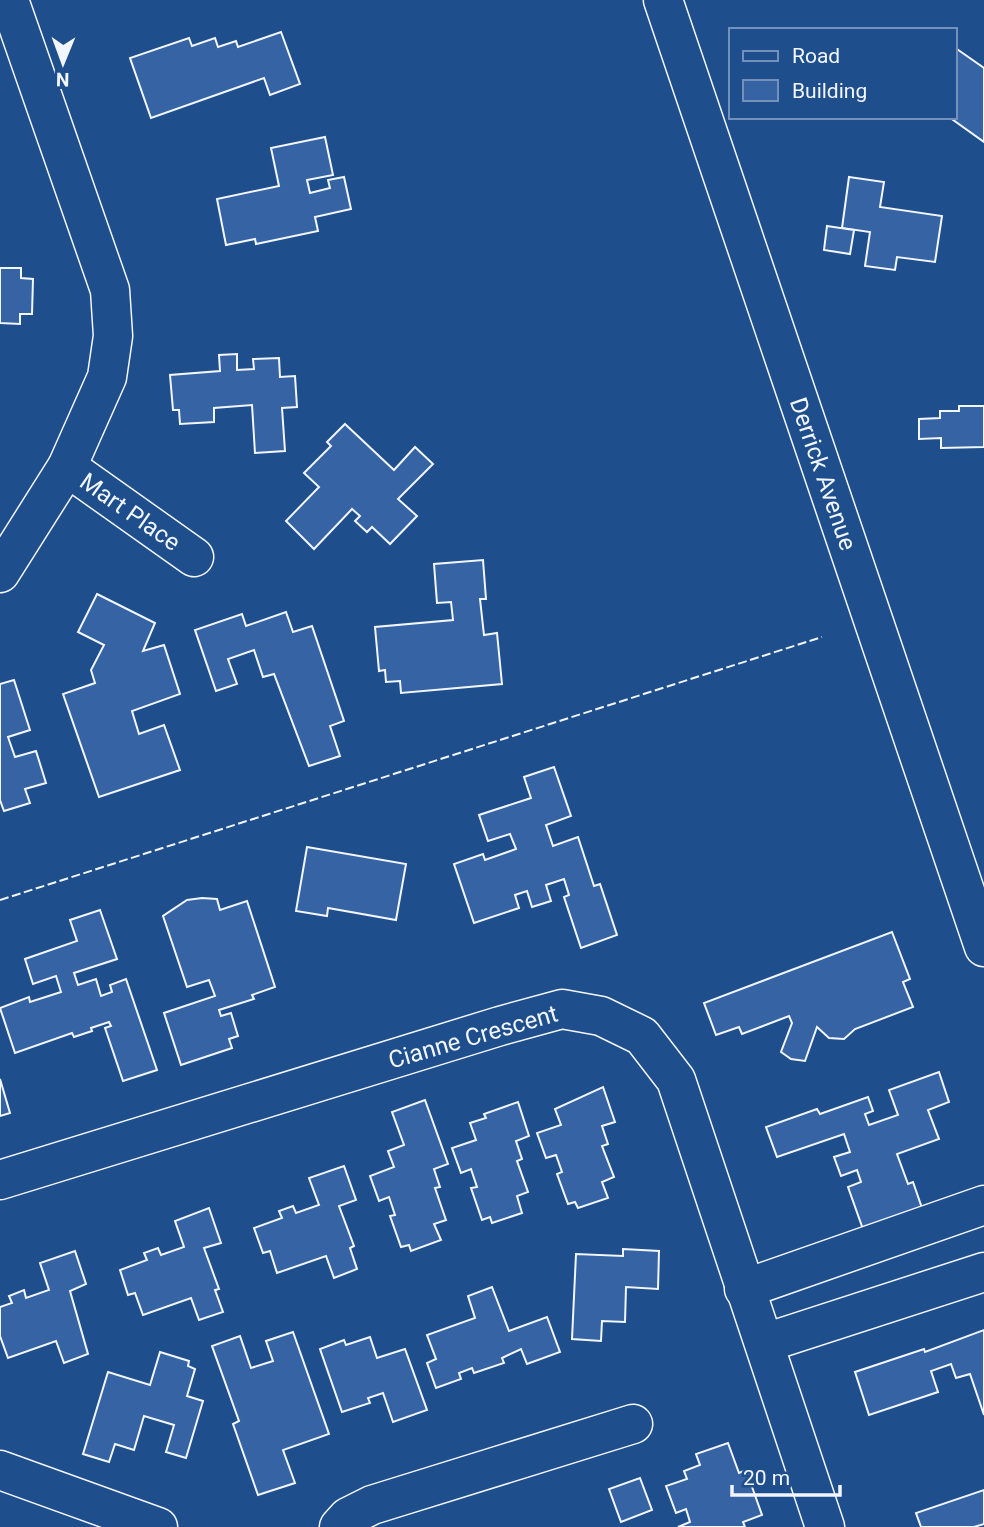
<svg xmlns="http://www.w3.org/2000/svg" width="984" height="1527" viewBox="0 0 984 1527" font-family="Roboto,sans-serif">
  <rect width="100%" height="100%" fill="#1f4e8c"/>
  <g fill="#3563a3" stroke="#f2f6ff" stroke-width="2">
    <polygon points="281,32 300,84 270,95 264,78 151,118 130,58 189,38 192,46 215,38 218,47 236,41 238,47"/>
    <polygon points="954,47 984,68 984,142 949,117 954,117"/>
    <polygon points="325,137 333,175 307,180 310,193 330,188 328,180 344,177 351,209 315,217 318,231 256,244 255,239 226,245 217,199 279,186 271,148"/>
    <polygon points="849,177 884,182 880,207 942,216 935,262 897,257 895,270 865,266 870,232 842,228"/>
    <polygon points="827,226 854,230 850,254 824,250"/>
    <polygon points="0,268 21,268 21,278 33,279 32,314 20,314 20,324 0,323"/>
    <polygon points="237,354 237,370 254,369 253,359 279,358 280,377 295,376 297,407 282,408 285,451 255,453 252,405 214,408 214,422 180,424 179,410 173,410 170,375 220,371 219,355"/>
    <polygon points="959,406 984,406 984,447 941,448 941,438 919,439 919,419 940,418 940,411 959,411"/>
    <polygon points="345,424 394,470 415,447 433,464 398,499 417,516 390,544 372,527 367,532 355,521 360,516 352,509 314,549 286,521 319,487 304,473 331,446 327,442"/>
    <polygon points="483,560 486,599 480,599 484,635 497,633 502,684 401,693 400,681 386,682 385,670 379,671 375,627 453,620 451,602 437,603 434,564"/>
    <polygon points="97,594 155,623 143,651 164,645 180,694 132,711 139,734 164,725 180,770 99,797 63,694 95,683 91,670 104,645 78,632"/>
    <polygon points="286,612 293,632 312,626 344,721 330,726 340,756 309,766 274,674 263,677 254,650 228,659 237,684 216,691 195,630 242,614 246,626"/>
    <polygon points="14,680 30,730 8,737 15,757 36,751 46,783 25,789 30,803 4,811 0,800 0,684"/>
    <polygon points="554,767 571,816 546,825 553,846 578,837 594,886 600,884 617,935 581,948 564,897 569,895 564,879 546,885 551,901 532,907 527,891 515,895 519,908 474,923 454,864 483,854 485,860 516,849 510,834 488,841 479,815 531,798 524,777"/>
    <polygon points="307,847 406,864 396,920 328,908 327,916 296,911"/>
    <polygon points="202,898 217,899 220,910 247,901 275,987 252,995 254,999 219,1010 221,1016 231,1013 238,1036 229,1039 232,1048 181,1065 164,1013 215,996 209,980 187,987 163,916 187,900"/>
    <polygon points="100,910 117,959 74,973 78,985 96,979 101,996 112,992 110,985 126,979 157,1070 123,1081 105,1028 111,1026 109,1022 91,1028 92,1031 74,1037 72,1033 15,1053 0,1008 29,997 30,1002 61,992 56,976 33,984 25,959 77,941 70,920"/>
    <polygon points="892,932 910,979 903,982 913,1007 855,1029 844,1039 829,1038 817,1027 805,1061 791,1059 781,1052 792,1023 789,1016 742,1034 739,1027 716,1035 704,1003"/>
    <polygon points="939,1072 949,1102 928,1110 939,1139 897,1154 908,1184 913,1182 923,1211 864,1232 848,1187 861,1182 857,1170 841,1176 834,1157 850,1152 844,1134 777,1157 766,1127 817,1109 820,1114 868,1097 873,1111 865,1114 869,1125 898,1115 889,1090"/>
    <polygon points="0,1079 10,1113 0,1116"/>
    <polygon points="603,1087 615,1122 602,1126 608,1144 602,1146 614,1177 602,1182 608,1198 578,1208 575,1202 568,1204 557,1174 562,1172 556,1155 546,1158 537,1133 561,1125 555,1109"/>
    <polygon points="425,1100 448,1164 434,1169 440,1187 435,1188 446,1220 434,1224 441,1240 411,1251 409,1245 401,1247 390,1216 395,1215 389,1197 379,1201 370,1176 394,1167 388,1151 404,1145 392,1112"/>
    <polygon points="518,1102 529,1136 516,1141 522,1159 517,1161 528,1192 517,1196 522,1213 492,1223 490,1217 482,1220 471,1188 477,1187 471,1169 461,1173 452,1148 476,1140 470,1123 486,1118 484,1114"/>
    <polygon points="344,1166 356,1200 339,1206 354,1246 350,1248 357,1269 334,1278 326,1256 277,1273 270,1251 263,1253 254,1228 282,1218 279,1211 293,1206 296,1213 319,1205 309,1178"/>
    <polygon points="209,1208 221,1243 204,1248 219,1289 215,1290 223,1312 199,1320 191,1298 143,1315 135,1293 128,1295 120,1270 147,1260 144,1253 158,1248 161,1255 184,1247 175,1221"/>
    <polygon points="623,1249 659,1251 658,1289 626,1287 625,1322 602,1321 601,1341 572,1339 576,1254 623,1256"/>
    <polygon points="75,1251 86,1284 70,1291 88,1354 64,1363 56,1341 8,1358 0,1336 0,1307 12,1303 9,1296 24,1290 26,1298 49,1290 40,1263"/>
    <polygon points="492,1287 509,1331 547,1317 560,1352 527,1364 521,1349 502,1358 504,1363 474,1373 472,1368 459,1373 461,1379 436,1388 427,1363 436,1359 427,1335 475,1318 468,1296"/>
    <polygon points="984,1330 984,1415 970,1374 956,1378 951,1364 931,1371 938,1392 869,1415 855,1372 924,1349 925,1352"/>
    <polygon points="293,1332 329,1434 283,1450 295,1483 258,1495 233,1424 239,1421 212,1346 240,1336 251,1368 273,1361 266,1341"/>
    <polygon points="370,1337 377,1358 405,1349 427,1410 393,1422 383,1393 368,1398 370,1403 342,1412 320,1349 344,1340 346,1345"/>
    <polygon points="160,1352 189,1361 188,1366 195,1369 187,1396 203,1401 186,1458 166,1452 174,1425 144,1416 134,1450 115,1444 109,1462 83,1454 108,1372 150,1385"/>
    <polygon points="728,1443 739,1473 746,1470 762,1515 743,1522 745,1527 678,1527 690,1522 686,1509 676,1513 666,1486 687,1479 684,1471 700,1465 696,1454"/>
    <polygon points="640,1478 652,1510 621,1522 609,1489"/>
    <polygon points="984,1490 984,1524 974,1527 921,1527 916,1513"/>
  </g>
  <g fill="none" stroke-linecap="round" stroke-linejoin="round">
    <defs>
      <g id="minor">
        <polyline points="663,0 984,947"/>
        <polyline points="67,467 194,557"/>
        <polyline points="0,573 67,467 107,377 113,336 110,290 9,0"/>
        <polyline points="0,1180 500,1026 562,1009 601,1016 642,1036 676,1080 825,1527"/>
        <polyline points="744,1289 984,1205"/>
        <polyline points="765,1343 984,1272"/>
        <polyline points="0,1470 158,1527"/>
        <polyline points="339,1527 348,1517 372,1505 633,1424"/>
      </g>
    </defs>
    <use href="#minor" stroke="#f2f6ff" stroke-width="41"/>
    <use href="#minor" stroke="#1f4e8c" stroke-width="38"/>
    <polyline stroke="#f2f6ff" stroke-width="2" stroke-dasharray="9 3.5" stroke-linecap="butt" points="0,900 822,637"/>
  </g>
  <g text-anchor="middle" dominant-baseline="central" stroke-width="5" stroke-linejoin="round" paint-order="stroke">
    <g font-size="24" fill="#f2f6ff" stroke="#1f4e8c">
      <text transform="translate(823 474) rotate(71)">Derrick Avenue</text>
      <text transform="translate(130 512) rotate(35)">Mart Place</text>
      <text transform="translate(473 1037) rotate(-16)">Cianne Crescent</text>
    </g>
  </g>
  <rect x="729" y="28" width="228" height="91" fill="#1f4e8c" stroke="#7391ba" stroke-width="2"/>
  <rect x="743" y="51" width="35" height="10" fill="#1f4e8c" stroke="#7391ba" stroke-width="2"/>
  <text x="792" y="63" font-size="21" fill="#f2f6ff">Road</text>
  <rect x="743" y="80" width="35" height="21" fill="#3563a3" stroke="#7391ba" stroke-width="2"/>
  <text x="792" y="98" font-size="21" fill="#f2f6ff">Building</text>
  <g transform="translate(63 63) rotate(181)" stroke="#1f4e8c" stroke-width="5" paint-order="stroke">
  <path d="M0-5L12 26L0 18L-12 26Z" fill="#f2f6ff"/>
  <text y="-10" font-size="19" font-weight="bold" text-anchor="middle" fill="#f2f6ff">N</text>
  </g>
  <path d="M732 1485v10h108v-10" fill="none" stroke="#f2f6ff" stroke-width="3.5"/>
  <text x="743" y="1485" font-size="21" fill="#f2f6ff" stroke="#1f4e8c" stroke-width="5" paint-order="stroke">20 m</text>
</svg>
